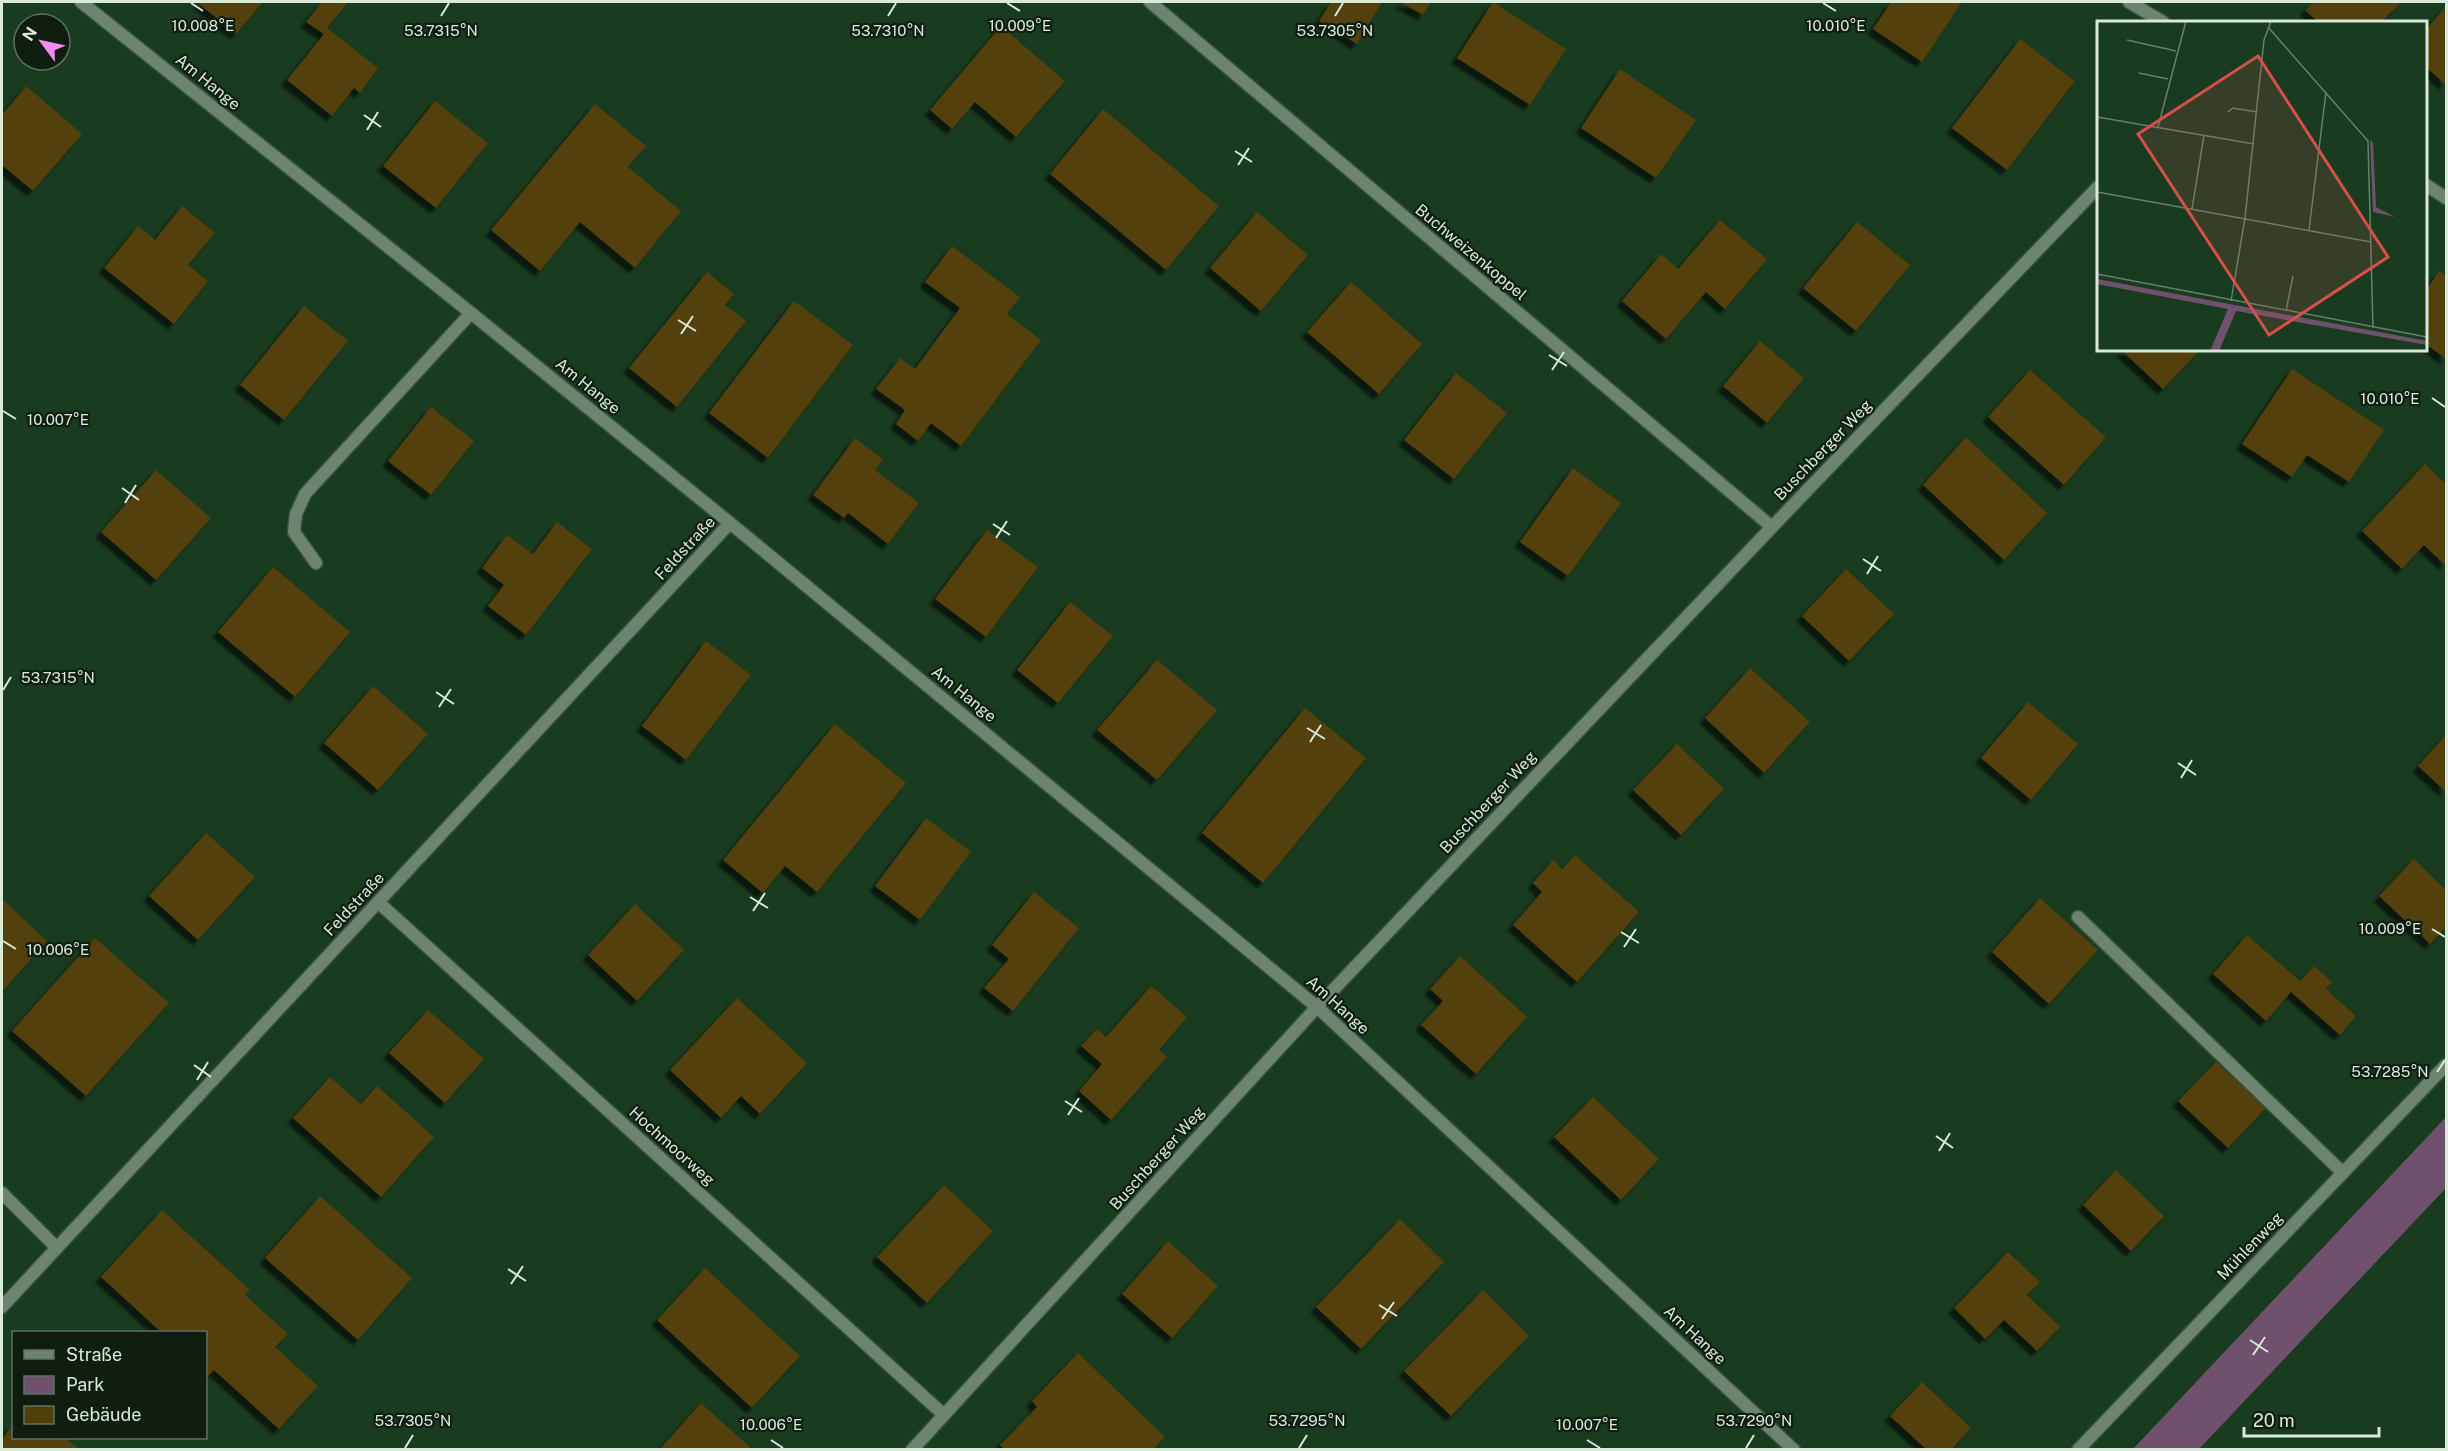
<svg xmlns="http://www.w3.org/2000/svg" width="2448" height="1451" viewBox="0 0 2448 1451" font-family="'Public Sans',sans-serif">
  <defs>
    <filter id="shadow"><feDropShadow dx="-5.5" dy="5.5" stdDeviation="1.5" flood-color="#0009"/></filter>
  </defs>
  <rect width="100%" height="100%" fill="#193b20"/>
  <polygon fill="#6f516d" points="2446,1117 2446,1188 2199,1449 2133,1449"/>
  <g fill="#523f08" filter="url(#shadow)">
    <polygon points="197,2 263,2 236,34"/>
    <polygon points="322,2 348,2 327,28 378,68 360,93 354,88 332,116 287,80 324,34 306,22"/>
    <polygon points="1331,2 1382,2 1357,44 1319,21"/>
    <polygon points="1400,2 1431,2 1423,15"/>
    <polygon points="1493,2 1566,49 1530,105 1457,58"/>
    <polygon points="1891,2 1962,2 1922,62 1873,29"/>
    <polygon points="2314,2 2402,2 2381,22 2318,22 2305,10"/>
    <polygon points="2446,6 2446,85 2426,67 2426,30"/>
    <polygon points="1001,26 1065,81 1016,137 975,102 952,129 930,110"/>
    <polygon points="2020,39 2075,81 2007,170 1952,128"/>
    <polygon points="1620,69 1696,120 1656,178 1581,128"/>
    <polygon points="26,86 82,134 33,191 2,165 2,115"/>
    <polygon points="435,101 488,143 436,208 383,166"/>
    <polygon points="595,104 646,146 628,167 681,211 635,268 580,222 540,271 491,230"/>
    <polygon points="1103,109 1219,206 1166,270 1050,174"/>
    <polygon points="182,206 215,233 188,265 208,281 174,324 104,268 138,226 155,240"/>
    <polygon points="1257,212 1308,255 1261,311 1210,268"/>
    <polygon points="1720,220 1767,259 1725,309 1706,292 1666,339 1622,301 1661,254 1678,269"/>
    <polygon points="1857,222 1910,265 1856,331 1803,288"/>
    <polygon points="952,246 1020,297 1007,314 1041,340 961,446 931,423 918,441 896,424 905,410 876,389 900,358 915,369 960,308 925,282"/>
    <polygon points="2439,271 2446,276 2446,359 2426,344 2426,291"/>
    <polygon points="707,272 734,294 725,305 746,321 677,407 629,368"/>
    <polygon points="1351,282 1422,344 1379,394 1307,332"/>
    <polygon points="794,301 853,345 768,458 709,413"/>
    <polygon points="304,306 348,341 284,420 240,385"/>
    <polygon points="1760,341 1804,378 1767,423 1723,386"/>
    <polygon points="2121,350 2200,350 2163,389"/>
    <polygon points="2292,369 2384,430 2349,482 2307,455 2292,477 2242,444"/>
    <polygon points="2030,370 2106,437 2064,485 1988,417"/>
    <polygon points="1456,373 1507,413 1454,479 1404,440"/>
    <polygon points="431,407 474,441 431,495 388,461"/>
    <polygon points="1966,437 2047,513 2004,560 1923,485"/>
    <polygon points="855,438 883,459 875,470 919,503 888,544 848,513 844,518 813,495"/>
    <polygon points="2425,464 2446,484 2446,566 2424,545 2402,569 2362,531"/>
    <polygon points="1573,468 1621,503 1568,576 1520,542"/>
    <polygon points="156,470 211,518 156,580 101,532"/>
    <polygon points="557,522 592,549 526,635 488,606 504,585 482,568 507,535 533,554"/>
    <polygon points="987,530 1038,567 986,637 935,599"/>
    <polygon points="273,567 350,632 295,697 218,632"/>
    <polygon points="1846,569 1894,614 1849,661 1802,616"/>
    <polygon points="1070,602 1113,636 1058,703 1017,670"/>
    <polygon points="706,641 751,675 686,760 642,726"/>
    <polygon points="1157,660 1217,710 1157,780 1097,730"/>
    <polygon points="1750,668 1810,722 1764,773 1705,718"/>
    <polygon points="373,686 428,734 378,790 324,743"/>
    <polygon points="2028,702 2078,744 2031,800 1981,758"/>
    <polygon points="1305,708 1366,758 1263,883 1202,833"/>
    <polygon points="835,724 906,783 817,892 785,866 763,893 723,860"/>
    <polygon points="2446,735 2446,792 2418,766"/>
    <polygon points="1677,744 1724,789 1681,835 1633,790"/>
    <polygon points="926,818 971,852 920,920 875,886"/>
    <polygon points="206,833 255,877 198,940 149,896"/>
    <polygon points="1575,855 1639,912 1577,982 1513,925 1542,892 1533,883 1553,860 1562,869"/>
    <polygon points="2414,859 2446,890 2446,927 2430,944 2379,896"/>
    <polygon points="1034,892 1079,928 1013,1011 984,988 1009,959 992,945"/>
    <polygon points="2040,898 2098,950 2049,1004 1992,952"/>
    <polygon points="2,899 47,941 2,992"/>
    <polygon points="635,904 684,950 637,1001 588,955"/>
    <polygon points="2247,935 2300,981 2314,966 2332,982 2326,989 2356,1016 2340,1035 2291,992 2266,1021 2213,974"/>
    <polygon points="95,938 169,1003 86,1096 12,1031"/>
    <polygon points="1460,956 1527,1017 1476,1074 1421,1025 1443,1001 1430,989"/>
    <polygon points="1151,986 1187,1017 1159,1050 1167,1057 1111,1120 1079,1091 1102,1064 1081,1046 1097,1029 1106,1037"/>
    <polygon points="737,998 807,1063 760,1114 741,1096 721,1118 670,1070"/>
    <polygon points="428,1010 484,1059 445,1103 389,1053"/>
    <polygon points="2216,1062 2266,1108 2228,1148 2178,1101"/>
    <polygon points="330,1077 361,1104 377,1086 434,1137 381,1197 293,1118"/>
    <polygon points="1593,1097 1659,1159 1621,1200 1554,1137"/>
    <polygon points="2116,1170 2164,1216 2131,1251 2083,1205"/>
    <polygon points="944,1185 993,1231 927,1303 877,1257"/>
    <polygon points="320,1196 412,1278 358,1340 265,1258"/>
    <polygon points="162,1210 250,1290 245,1295 288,1334 275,1347 318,1386 279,1429 214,1370 208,1376 206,1373 206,1332 161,1332 101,1277"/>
    <polygon points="1400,1219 1444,1262 1361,1349 1316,1307"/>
    <polygon points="1168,1241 1218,1286 1172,1338 1122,1294"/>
    <polygon points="2008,1252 2040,1282 2027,1295 2060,1327 2037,1351 2004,1320 1985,1339 1954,1308"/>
    <polygon points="705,1268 800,1356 752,1408 657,1320"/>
    <polygon points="1483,1290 1529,1336 1451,1416 1404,1371"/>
    <polygon points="1078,1353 1165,1437 1153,1450 1005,1450 1000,1445 1037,1407 1032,1401"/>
    <polygon points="1922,1382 1971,1428 1951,1450 1927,1450 1890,1416"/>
    <polygon points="701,1403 753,1450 659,1450"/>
    <polygon points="14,1423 14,1438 65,1438 80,1450 2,1450 2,1439"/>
  </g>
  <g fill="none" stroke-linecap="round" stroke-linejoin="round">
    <defs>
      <g id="lane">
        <polyline points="316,563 294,532 296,514 305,494 471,313"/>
        <polyline points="2078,917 2343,1173"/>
      </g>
      <g id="street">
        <polyline points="81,2 471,313 730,523 1317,1007 1794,1450"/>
        <polyline points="1150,2 1772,527"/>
        <polyline points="2129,2 2163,22"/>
        <polyline points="2426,185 2446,198"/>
        <polyline points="378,902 944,1415"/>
        <polyline points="2,1193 57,1248"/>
        <polyline points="2,1307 730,523"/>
        <polyline points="912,1450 1317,1007 1772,527 2098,187"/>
        <polyline points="2078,1450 2446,1065"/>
      </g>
    </defs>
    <use href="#lane" stroke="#38573e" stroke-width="15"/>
    <use href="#street" stroke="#38573e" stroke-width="15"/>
    <use href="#lane" stroke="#6d8470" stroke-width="12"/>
    <use href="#street" stroke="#6d8470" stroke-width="12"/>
  </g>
  <path fill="none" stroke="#d8ebda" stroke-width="2" d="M191,3L203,11M1007,3L1020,11M1823,3L1836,11M441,16L449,3M888,16L896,3M1335,16L1343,3M364,115L381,127M367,130L378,112M1235,151L1252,162M1238,165L1249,148M678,320L696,331M681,334L693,316M1549,355L1567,366M1552,370L1564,352M2432,398L2445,407M3,411L16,419M122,488L139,500M125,503L136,485M993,524L1010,535M996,538L1007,521M1863,559L1881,571M1867,574L1878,556M3,690L11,677M436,692L454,704M439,707L451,689M1307,728L1325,739M1310,742L1321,725M2178,763L2196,775M2181,778L2192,760M750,897L768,908M753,911L765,893M2432,929L2445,937M1621,932L1639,943M3,941L16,949M1624,947L1636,929M194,1065L211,1077M2437,1072L2445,1060M197,1080L208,1062M1065,1101L1082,1112M1068,1115L1079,1098M1936,1136L1953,1148M1939,1151L1950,1133M508,1269L526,1281M511,1284L523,1266M1379,1305L1397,1316M1382,1319L1394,1302M2250,1340L2268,1352M2253,1355L2265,1337M771,1440L783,1448M1587,1440L1600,1448M405,1448L413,1435M1299,1448L1307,1435M1746,1448L1754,1435"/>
  <g text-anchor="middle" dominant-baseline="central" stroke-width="4.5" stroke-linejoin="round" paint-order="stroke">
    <g font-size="16" fill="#d8ebda" stroke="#101e12">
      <text transform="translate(208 82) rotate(39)">Am Hange</text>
      <text transform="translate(1471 252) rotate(40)">Buchweizenkoppel</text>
      <text transform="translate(588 386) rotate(39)">Am Hange</text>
      <text transform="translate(1823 450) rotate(-46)">Buschberger Weg</text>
      <text transform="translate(685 548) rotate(-47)">Feldstraße</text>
      <text transform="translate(964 694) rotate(39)">Am Hange</text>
      <text transform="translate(1488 802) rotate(-47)">Buschberger Weg</text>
      <text transform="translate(354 904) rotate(-47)">Feldstraße</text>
      <text transform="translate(1338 1005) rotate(42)">Am Hange</text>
      <text transform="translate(672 1146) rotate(42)">Hochmoorweg</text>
      <text transform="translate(1157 1158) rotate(-48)">Buschberger Weg</text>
      <text transform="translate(2250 1246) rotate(-46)">Mühlenweg</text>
      <text transform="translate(1695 1335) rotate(43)">Am Hange</text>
    </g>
  </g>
  <g transform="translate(2097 21)">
    <rect width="330" height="330" fill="#193b20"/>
    <path d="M273,118L276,122L279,186L298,196L276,191ZM0,258L330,320V324L139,290L122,330H113L131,288L0,263Z" fill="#6f516d"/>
    <path fill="none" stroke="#65816a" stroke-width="1.5" d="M171,6L271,120L276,307M30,19L79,30M42,52L71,58M131,91L136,87L160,91M0,96L157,123M61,106L89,0M0,171L274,221M95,188L107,114M212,209L229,71M0,253L330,316M134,280L148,197L167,19L174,0M189,290L196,255"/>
    <path fill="#d64f4c" fill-opacity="0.15" stroke="#d64f4c" stroke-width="3" d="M161,35L291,236L172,314L41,113Z"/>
    <rect width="330" height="330" fill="none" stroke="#d8ebda" stroke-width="3"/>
  </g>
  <g font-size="15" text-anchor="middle" fill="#d8ebda" stroke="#101e12" stroke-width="4.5" stroke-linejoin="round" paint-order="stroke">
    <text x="203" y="31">10.008°E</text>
    <text x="1020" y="31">10.009°E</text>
    <text x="1836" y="31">10.010°E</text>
    <text x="441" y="36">53.7315°N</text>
    <text x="888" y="36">53.7310°N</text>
    <text x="1335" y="36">53.7305°N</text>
    <text x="2390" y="404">10.010°E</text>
    <text x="58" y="425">10.007°E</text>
    <text x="58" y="683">53.7315°N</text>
    <text x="2390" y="934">10.009°E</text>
    <text x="58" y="955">10.006°E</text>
    <text x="2390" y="1077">53.7285°N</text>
    <text x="413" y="1426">53.7305°N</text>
    <text x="1307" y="1426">53.7295°N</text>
    <text x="1754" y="1426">53.7290°N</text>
    <text x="771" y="1430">10.006°E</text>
    <text x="1587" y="1430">10.007°E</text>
  </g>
  <rect width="2448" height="1451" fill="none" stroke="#d8ebda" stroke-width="6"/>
  <rect x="12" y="1331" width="195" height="108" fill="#101e12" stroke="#607062" stroke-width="1.5"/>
  <rect x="24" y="1350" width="30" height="9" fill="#6d8470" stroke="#607062" stroke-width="1.5"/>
  <text x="66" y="1361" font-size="18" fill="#d8ebda">Straße</text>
  <rect x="24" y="1376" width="30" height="18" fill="#6f516d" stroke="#607062" stroke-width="1.5"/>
  <text x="66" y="1391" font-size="18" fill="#d8ebda">Park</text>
  <rect x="24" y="1406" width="30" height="18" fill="#523f08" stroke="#607062" stroke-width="1.5"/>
  <text x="66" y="1421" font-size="18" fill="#d8ebda">Gebäude</text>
  <g transform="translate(42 42) rotate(303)"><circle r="28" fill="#101e12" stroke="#607062" stroke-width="1.5"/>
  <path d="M0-4.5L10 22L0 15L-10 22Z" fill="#f489f0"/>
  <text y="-9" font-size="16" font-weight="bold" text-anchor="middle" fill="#d8ebda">N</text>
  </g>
  <path d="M2244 1427v9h135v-9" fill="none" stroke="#d8ebda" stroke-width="3"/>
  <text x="2253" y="1427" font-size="18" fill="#d8ebda" stroke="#101e12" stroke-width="4.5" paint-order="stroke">20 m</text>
</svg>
